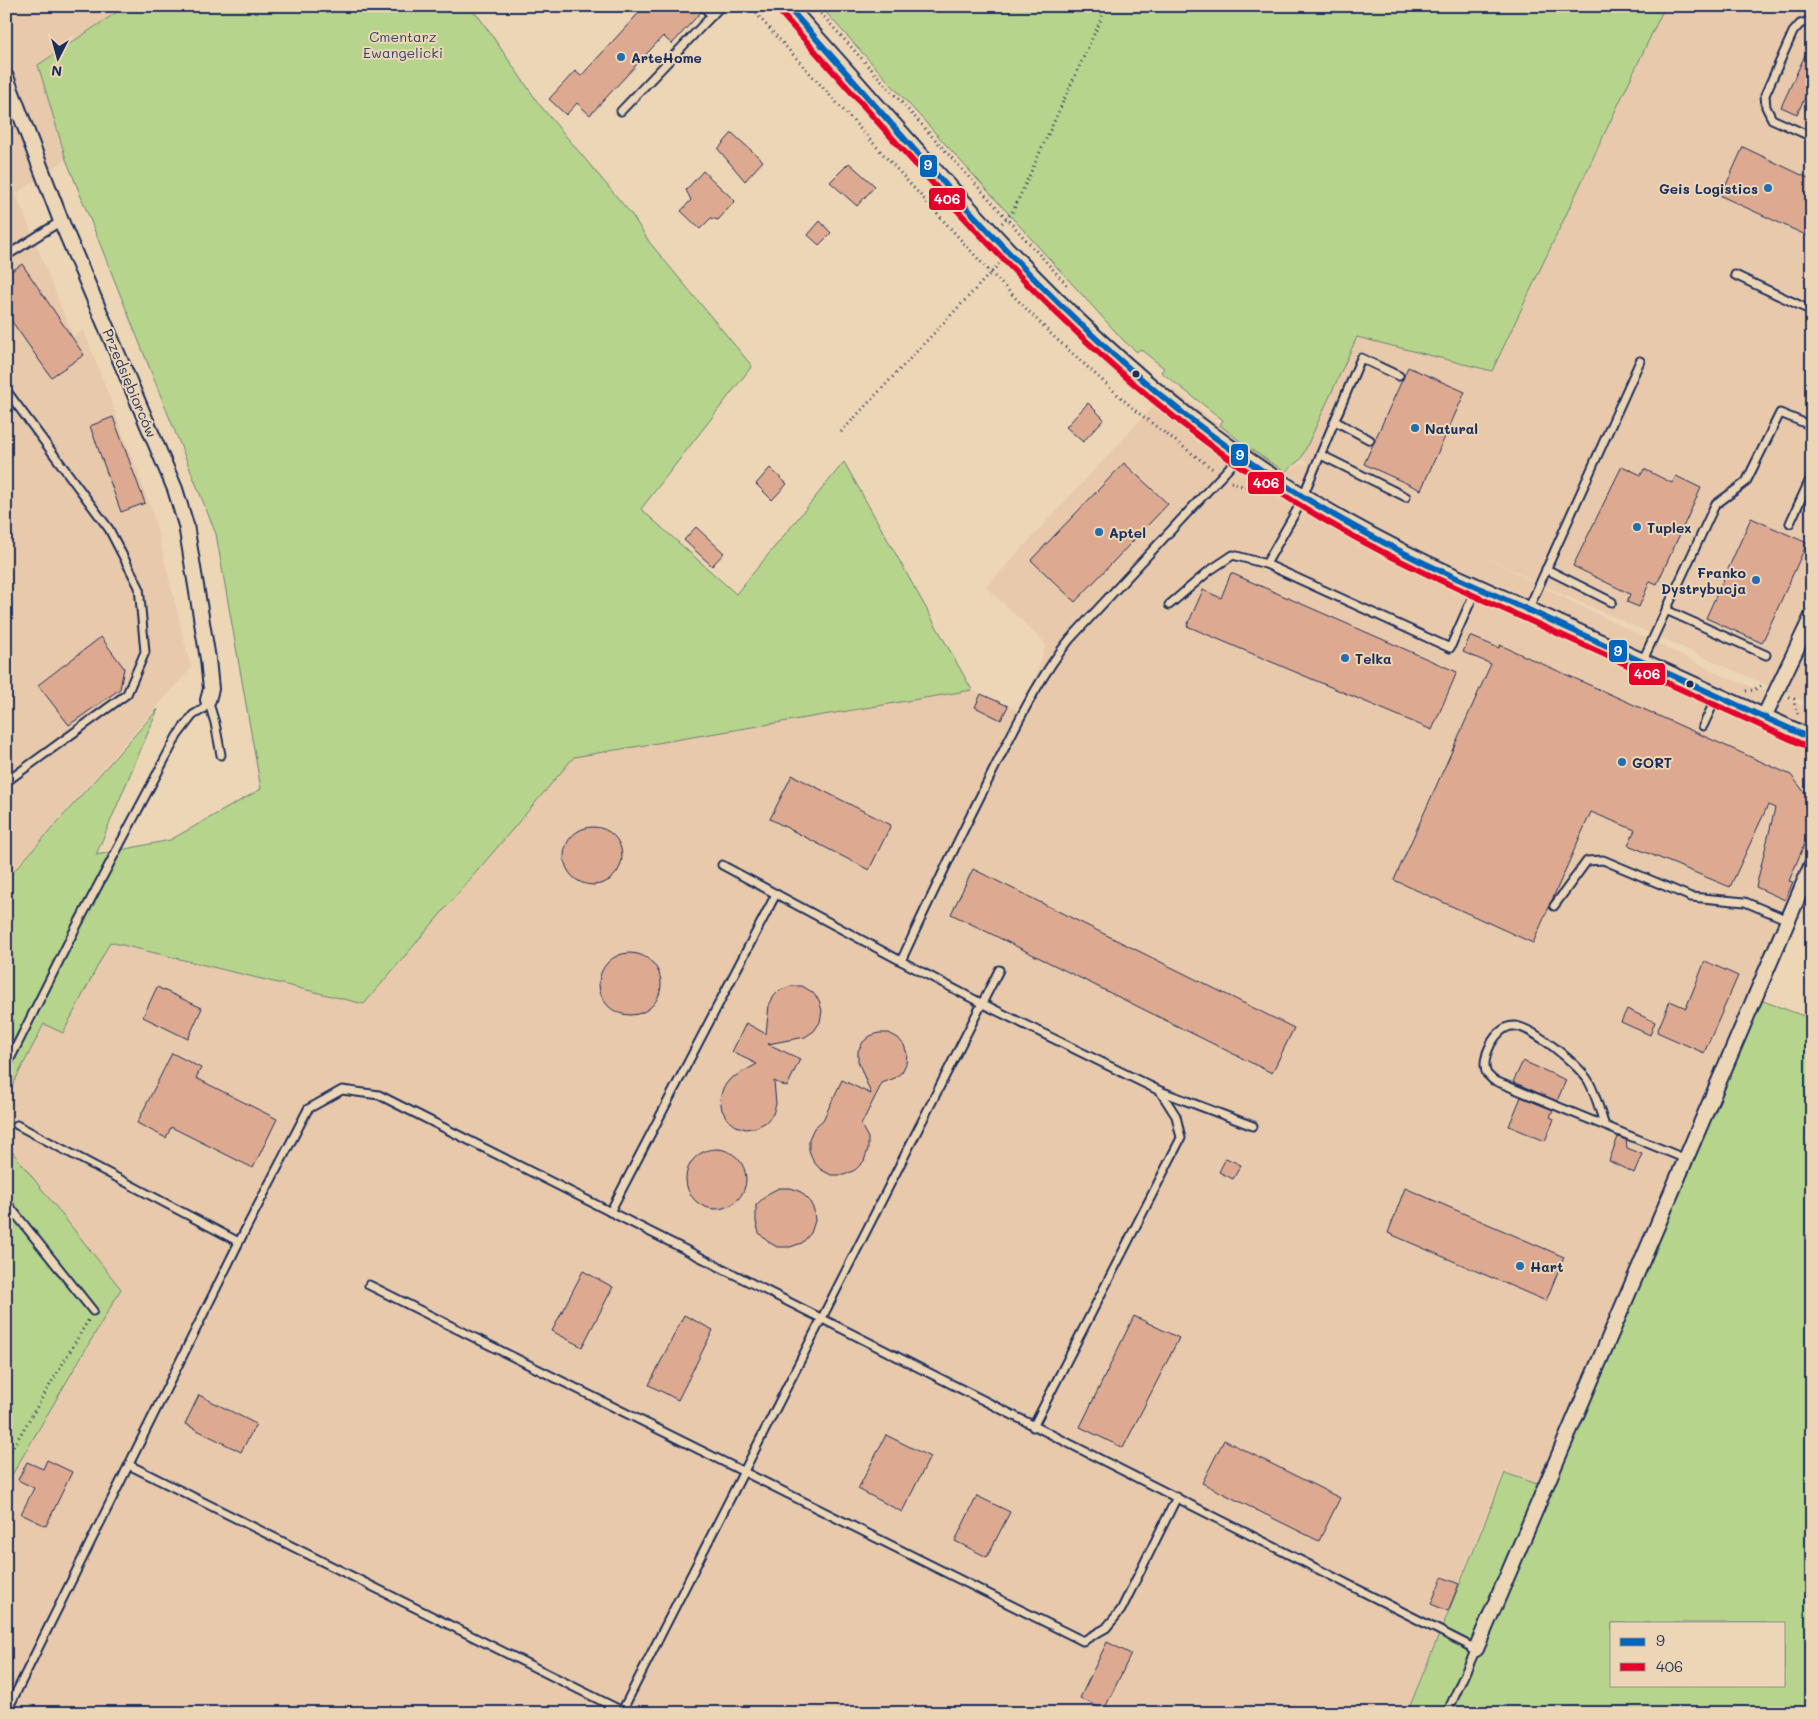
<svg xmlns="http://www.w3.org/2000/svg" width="1818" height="1719" viewBox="0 0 1818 1719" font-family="Mali,sans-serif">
  <rect width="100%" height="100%" fill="#edd6b6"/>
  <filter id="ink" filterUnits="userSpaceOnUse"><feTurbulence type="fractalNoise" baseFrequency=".02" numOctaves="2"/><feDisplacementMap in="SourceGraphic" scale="10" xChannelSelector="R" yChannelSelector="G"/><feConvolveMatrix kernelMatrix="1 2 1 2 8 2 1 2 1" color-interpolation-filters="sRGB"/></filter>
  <g filter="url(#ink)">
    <g fill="#e8c9ab">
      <polygon points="6,6 126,6 38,65 66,159 16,194 73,336 84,330 153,513 191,668 6,879"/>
      <polygon points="1665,6 1812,6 1812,705 1539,584 1469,547 1538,585 1728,678 1812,709 1812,866 1546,1487 1503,1472 1406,1713 6,1713 6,1485 121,1289 6,1144 6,1098 45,1024 63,1033 110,942 364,1004 574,757 972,690 1023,713 1046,644 986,587 1171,387 1246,446 1285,472 1303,464 1314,466 1301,459 1357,337 1492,371"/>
    </g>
    <g fill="#b7d48c" stroke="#698275" fill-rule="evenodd">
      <polygon points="126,6 467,6 479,17 539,104 632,215 650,243 752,366 641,509 736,594 844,462 972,690 574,757 364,1004 110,942 63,1033 44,1024 6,1098 6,880 158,709 96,855 170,840 261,789 216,534 66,159 38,65"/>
      <polygon points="820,6 1665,6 1492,371 1357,337 1301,459 1285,472 1246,446 1220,425 1223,420 1161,372 1164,368 1140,349 1137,352 1124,341"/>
      <path d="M1755,998L1812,1019V1713H1407L1505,1473L1546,1487ZM1612,1623H1784V1685H1612Z"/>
      <polygon points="6,1144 121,1289 6,1485"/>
    </g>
    <g fill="#ddaa91" stroke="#1b2f5e">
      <polygon points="645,6 694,6 701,12 672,44 663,36 590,115 577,103 566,115 549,99 575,71 581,76"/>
      <polygon points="1812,40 1812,83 1797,114 1781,107"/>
      <polygon points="732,133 763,161 745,181 718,149"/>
      <polygon points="1743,147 1812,180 1812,238 1721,196"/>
      <polygon points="849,163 875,186 857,206 830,182"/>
      <polygon points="703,171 735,201 718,220 711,218 700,229 681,211 691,200 686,190"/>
      <polygon points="820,221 831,233 819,245 808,235"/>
      <polygon points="22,264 84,355 51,377 6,313 6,275"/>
      <polygon points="1408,367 1465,392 1421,490 1364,464"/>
      <polygon points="1088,403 1104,419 1083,442 1066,427"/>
      <polygon points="113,417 145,503 121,512 90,426"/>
      <polygon points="1124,463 1168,504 1075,602 1031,560"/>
      <polygon points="1622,466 1641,475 1644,469 1672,483 1676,476 1701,488 1657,584 1650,581 1639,607 1627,602 1630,594 1573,566"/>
      <polygon points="770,468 787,484 772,500 756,484"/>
      <polygon points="1751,518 1807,543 1762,643 1706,618"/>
      <polygon points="696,527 724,553 712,566 684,540"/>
      <polygon points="1231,573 1457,672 1432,730 1187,626 1203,590 1221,598"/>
      <polygon points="1470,636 1499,648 1500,645 1791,775 1812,802 1809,812 1812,813 1812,826 1789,881 1793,882 1785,900 1756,887 1775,808 1768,805 1730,887 1628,845 1635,830 1591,812 1533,943 1394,880 1491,664 1463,652"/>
      <polygon points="101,637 124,668 120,689 69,725 38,685"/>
      <polygon points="981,694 1008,706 1001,720 975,707"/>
      <polygon points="792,775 891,825 869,870 770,819"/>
      <circle cx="593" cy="856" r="29"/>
      <polygon points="973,869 1294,1028 1272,1073 951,914"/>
      <circle cx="630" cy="984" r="31"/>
      <polygon points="1705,961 1738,976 1704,1053 1657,1032 1670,1001 1686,1008"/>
      <polygon points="791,986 802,986 812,992 819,1000 822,1011 820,1022 814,1031 805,1037 768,1044 800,1059 787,1087 774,1081 776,1104 773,1114 766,1122 757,1127 746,1129 736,1126 727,1119 722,1110 720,1099 723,1088 730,1079 757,1064 732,1052 746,1023 766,1034 769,1005 774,996 780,990"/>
      <polygon points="157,987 202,1008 188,1039 143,1017"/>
      <polygon points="1627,1009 1655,1022 1650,1035 1621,1022"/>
      <polygon points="879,1033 889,1033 898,1038 904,1045 907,1054 906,1064 902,1072 895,1078 882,1083 861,1125 868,1138 868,1149 864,1161 855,1170 844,1175 831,1175 820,1169 813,1161 809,1150 809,1139 814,1128 823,1120 842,1080 871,1094 858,1061 858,1051 863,1042 870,1036"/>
      <polygon points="172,1053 201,1068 196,1078 277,1119 253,1168 171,1127 166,1138 137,1123"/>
      <polygon points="1523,1061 1566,1080 1557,1101 1513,1082"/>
      <polygon points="1521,1097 1553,1110 1550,1117 1554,1119 1545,1141 1509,1126"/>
      <polygon points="1618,1137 1626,1140 1627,1148 1642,1154 1634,1173 1609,1161"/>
      <circle cx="716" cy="1179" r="30"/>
      <polygon points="1226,1158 1241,1165 1233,1179 1219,1172"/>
      <polygon points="779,1188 791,1188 801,1192 809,1200 814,1210 815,1221 811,1233 802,1243 790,1247 777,1247 767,1241 759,1233 756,1222 756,1205 769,1193"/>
      <polygon points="1405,1188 1564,1257 1546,1301 1388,1233"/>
      <polygon points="583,1271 613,1287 582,1347 552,1331"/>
      <polygon points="684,1315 713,1330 678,1400 649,1385"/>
      <polygon points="1134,1316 1179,1338 1123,1448 1080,1427"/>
      <polygon points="199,1395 256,1424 241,1452 185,1424"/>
      <polygon points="886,1435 930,1457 902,1512 858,1489"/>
      <polygon points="1224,1440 1340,1498 1319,1541 1202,1483"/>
      <polygon points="47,1460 72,1472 46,1526 21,1514 34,1488 18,1480 27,1462 43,1469"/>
      <polygon points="977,1496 1010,1512 987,1557 955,1541"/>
      <polygon points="1442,1577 1459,1584 1448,1611 1431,1604"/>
      <polygon points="1107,1642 1131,1654 1104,1710 1080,1698"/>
    </g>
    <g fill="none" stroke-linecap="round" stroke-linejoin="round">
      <defs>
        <g id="service">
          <polyline points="703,6 712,16"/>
          <polyline points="1812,20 1800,24 1793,32 1765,95 1766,107 1772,119 1812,137"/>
          <polyline points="621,111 721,6"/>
          <polyline points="6,256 61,221"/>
          <polyline points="1735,275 1812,311"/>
          <polyline points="6,390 109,529 139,587 145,652 127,694 6,782"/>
          <polyline points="1335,421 1370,440"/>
          <polyline points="1321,455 1406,497"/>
          <polyline points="1790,523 1812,475"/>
          <polyline points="1266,564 1298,508 1361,358 1399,376"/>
          <polyline points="1546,569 1612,602"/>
          <polyline points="1169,605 1209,571 1233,555 1266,564 1450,648 1477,587"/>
          <polyline points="1528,610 1640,361"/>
          <polyline points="1666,610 1766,655"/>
          <polyline points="1642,662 1715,505 1746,482 1780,413 1812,426"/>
          <polyline points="208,700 215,723 221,755"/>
          <polyline points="1703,726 1717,696"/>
          <path d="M722,865L901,961C932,894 964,828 997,763C1019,720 1040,676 1070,639L1241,455"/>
          <polyline points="1554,906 1587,861 1603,860 1691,897 1745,902 1788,920"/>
          <polyline points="901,961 981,1003 1160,1091 1253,1126"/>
          <polyline points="6,1067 73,933 177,736 193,715 203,709 208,700"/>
          <polyline points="17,1125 239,1242"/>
          <path d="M1605,1126C1600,1112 1596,1095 1589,1082C1580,1066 1531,1025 1513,1026C1496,1026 1479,1059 1487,1074C1488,1075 1492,1079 1493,1080L1686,1159"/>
          <polyline points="6,1202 93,1311"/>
          <polyline points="610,1212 776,894"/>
          <polyline points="369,1285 1083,1641 1106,1628 1121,1610 1177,1497"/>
          <polyline points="1033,1427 1181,1138 1176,1116 1160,1091"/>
          <polyline points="129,1465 622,1711"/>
          <polyline points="6,1713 239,1242 308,1109 342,1090 379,1095 1476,1649 1447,1713"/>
          <polyline points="621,1713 999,970"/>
        </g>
        <g id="minor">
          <polyline points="6,77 61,221 175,489 186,525 208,659 211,689 208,700"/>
          <polyline points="1764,717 1812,616"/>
          <polyline points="1476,1649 1812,864"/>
        </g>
        <path id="tertiary" d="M787,6C921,153 1046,311 1206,431C1274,482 1349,527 1426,564C1462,581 1500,597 1537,614C1628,656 1720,697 1812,739"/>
      </defs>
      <use href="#service" stroke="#1b2f5e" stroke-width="11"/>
      <use href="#minor" stroke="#1b2f5e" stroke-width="18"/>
      <use href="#tertiary" stroke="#1b2f5e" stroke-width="20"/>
      <g stroke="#1b2f5e" stroke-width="3" stroke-dasharray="1 4" stroke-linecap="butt">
        <polyline points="749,6 990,272 1051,334 1137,412 1214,470"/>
        <polyline points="814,6 1067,285"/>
        <polyline points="1002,223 1013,211 1107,6"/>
        <polyline points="841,432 999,264"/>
        <polyline points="1231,482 1263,493"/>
        <polyline points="1746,691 1753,690 1761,686"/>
        <polyline points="1789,697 1794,699 1795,708 1798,714"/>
        <polyline points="6,1459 89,1319"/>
      </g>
      <use href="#service" stroke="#edd6b6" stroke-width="7"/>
      <use href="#minor" stroke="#edd6b6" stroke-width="14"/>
      <use href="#tertiary" stroke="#edd6b6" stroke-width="16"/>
      <defs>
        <path id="bus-1" d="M787,6C927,162 1060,328 1232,450C1293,493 1358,531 1426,564C1462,581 1500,597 1537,614C1628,656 1720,697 1812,739"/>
        <path id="bus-2" d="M780,12C921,168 1055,335 1227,457C1288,500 1353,539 1421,571C1458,589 1495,605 1533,622C1624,664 1716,705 1808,747"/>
      </defs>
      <use href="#bus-1" stroke="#edd6b6" stroke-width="10"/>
      <use href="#bus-2" stroke="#edd6b6" stroke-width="10"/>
      <use href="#bus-1" stroke="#0065bd" stroke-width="6"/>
      <use href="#bus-2" stroke="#e4002b" stroke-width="6"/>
    </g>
  </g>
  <g fill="#1f6fb2" stroke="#edd6b6" stroke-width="2">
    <circle cx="621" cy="57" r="5"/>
    <circle cx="1768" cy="188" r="5"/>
    <circle cx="1415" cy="428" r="5"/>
    <circle cx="1637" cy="527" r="5"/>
    <circle cx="1099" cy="532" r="5"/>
    <circle cx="1756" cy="580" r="5"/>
    <circle cx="1345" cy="658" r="5"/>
    <circle cx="1622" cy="762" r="5"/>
    <circle cx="1520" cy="1266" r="5"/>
  </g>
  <g fill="#1b2f5e" stroke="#edd6b6" stroke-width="2">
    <circle cx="1136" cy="374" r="4.5"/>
    <circle cx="1690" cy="684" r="4.5"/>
  </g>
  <g text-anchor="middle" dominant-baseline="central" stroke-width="4" stroke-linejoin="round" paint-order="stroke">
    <g font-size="14" fill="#324865" stroke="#edd6b6">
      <text x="403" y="36">Cmentarz<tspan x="403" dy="16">Ewangelicki</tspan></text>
    </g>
    <g font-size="14" font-weight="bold" fill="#1b2f5e" stroke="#edd6b6" text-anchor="start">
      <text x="631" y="57">ArteHome</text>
      <text x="1758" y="188" text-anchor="end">Geis Logistics</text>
      <text x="1425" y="428">Natural</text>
      <text x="1647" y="527">Tuplex</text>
      <text x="1109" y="532">Aptel</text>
      <text x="1746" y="572" text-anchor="end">Franko<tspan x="1746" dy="16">Dystrybucja</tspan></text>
      <text x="1355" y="658">Telka</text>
      <text x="1632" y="762">GORT</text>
      <text x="1530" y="1266">Hart</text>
    </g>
    <g font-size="14" fill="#1b2f5e" stroke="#edd6b6">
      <text transform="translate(130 383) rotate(67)">Przedsiębiorców</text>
    </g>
  </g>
  <g stroke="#edd6b6" stroke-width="2">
    <rect x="919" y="154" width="19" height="24" rx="5" fill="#0065bd"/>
    <rect x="928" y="187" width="38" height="24" rx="5" fill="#e4002b"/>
    <rect x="1230" y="443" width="19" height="24" rx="5" fill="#0065bd"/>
    <rect x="1247" y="471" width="38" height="24" rx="5" fill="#e4002b"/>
    <rect x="1608" y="639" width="20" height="24" rx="5" fill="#0065bd"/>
    <rect x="1628" y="662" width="38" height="24" rx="5" fill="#e4002b"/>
  </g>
  <g font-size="14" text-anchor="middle" font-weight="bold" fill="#fff">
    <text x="928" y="170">9</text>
    <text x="947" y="204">406</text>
    <text x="1240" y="460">9</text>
    <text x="1266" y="488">406</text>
    <text x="1618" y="656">9</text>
    <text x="1647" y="679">406</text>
  </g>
  <rect width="1818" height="1719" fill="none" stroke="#edd6b6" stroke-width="25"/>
  <rect x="12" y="12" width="1793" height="1694" fill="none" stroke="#1b2f5e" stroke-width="2" filter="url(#ink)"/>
  <rect x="1610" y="1622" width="175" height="65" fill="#edd6b6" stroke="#999393"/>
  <rect x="1620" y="1638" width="25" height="8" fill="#0065bd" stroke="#999393"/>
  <text x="1656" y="1646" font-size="15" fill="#1b2f5e">9</text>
  <rect x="1620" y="1663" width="25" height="8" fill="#e4002b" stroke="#999393"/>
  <text x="1656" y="1672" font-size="15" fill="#1b2f5e">406</text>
  <g transform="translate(58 58) rotate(186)" stroke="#edd6b6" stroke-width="4" paint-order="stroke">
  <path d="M0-4L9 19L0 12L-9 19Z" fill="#1b2f5e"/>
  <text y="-8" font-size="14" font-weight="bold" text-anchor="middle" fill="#1b2f5e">N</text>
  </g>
</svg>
